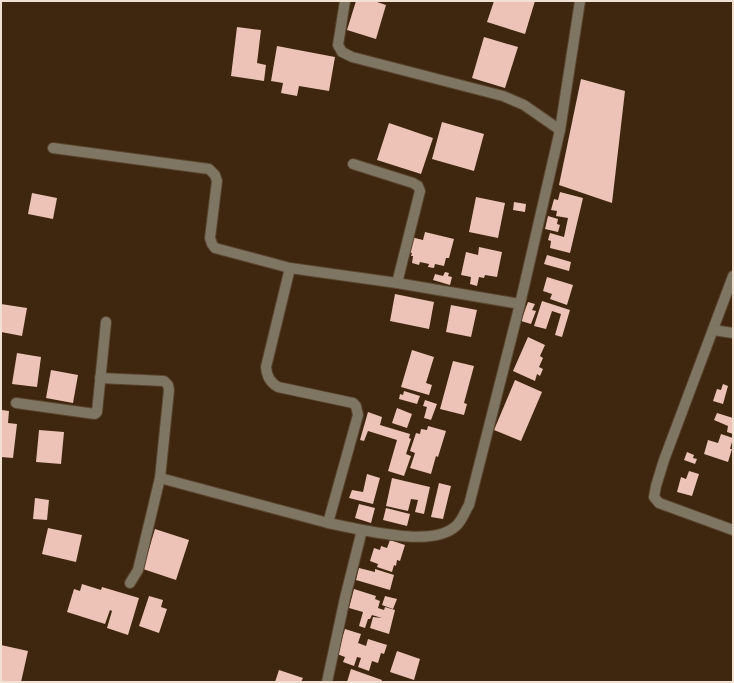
<svg xmlns="http://www.w3.org/2000/svg" width="734" height="683" viewBox="0 0 734 683" font-family="Manrope,sans-serif">
  <rect width="100%" height="100%" fill="#3e260f"/>
  <g fill="#ecc3b6">
    <polygon points="356,1 374,1 386,5 376,39 347,30"/>
    <polygon points="494,1 535,1 525,34 487,22"/>
    <polygon points="237,27 261,30 257,63 266,65 264,81 231,76"/>
    <polygon points="484,37 518,47 505,88 472,78"/>
    <polygon points="277,46 335,57 329,91 299,86 297,96 281,93 283,83 271,81"/>
    <polygon points="581,79 625,91 612,203 559,185"/>
    <polygon points="442,122 484,134 474,171 432,159"/>
    <polygon points="389,123 433,138 421,174 377,160"/>
    <polygon points="560,192 583,198 570,253 550,248 551,241 548,240 550,233 564,237 568,218 556,216 557,211 551,210 554,199 558,200"/>
    <polygon points="32,193 57,198 53,219 28,214"/>
    <polygon points="476,197 505,203 498,238 469,232"/>
    <polygon points="514,202 526,204 525,212 513,210"/>
    <polygon points="548,216 558,219 557,224 560,225 558,232 545,229"/>
    <polygon points="425,232 454,239 449,258 446,258 444,266 435,264 434,268 428,267 429,264 420,262 419,265 412,263 413,256 411,256 412,253 408,252 411,237 423,240"/>
    <polygon points="479,247 502,252 497,277 485,275 484,278 479,277 477,286 470,284 471,277 461,275 466,252 478,255"/>
    <polygon points="547,255 571,262 569,271 544,264"/>
    <polygon points="445,272 449,273 448,276 452,277 450,285 433,280 435,274 443,276"/>
    <polygon points="547,277 573,285 567,305 550,299 552,294 543,291"/>
    <polygon points="395,294 434,302 429,329 390,321"/>
    <polygon points="542,301 570,310 562,337 555,335 561,314 552,311 546,329 534,326"/>
    <polygon points="528,302 535,304 532,310 536,311 531,324 521,321"/>
    <polygon points="1,304 27,308 22,336 1,332"/>
    <polygon points="451,305 477,310 471,337 446,332"/>
    <polygon points="528,337 545,345 540,356 543,358 539,367 543,369 540,376 537,374 535,381 513,371"/>
    <polygon points="412,350 434,357 426,383 432,385 429,395 401,387"/>
    <polygon points="17,353 41,357 37,387 12,384"/>
    <polygon points="453,361 474,366 464,403 467,404 464,415 440,409"/>
    <polygon points="51,370 78,375 73,403 46,398"/>
    <polygon points="515,380 542,392 521,441 494,430"/>
    <polygon points="723,384 728,386 723,404 713,401 717,389 721,390"/>
    <polygon points="404,391 420,396 417,404 399,399 400,394 403,395"/>
    <polygon points="425,400 437,404 431,420 424,418 427,407 423,406"/>
    <polygon points="397,408 412,414 407,428 392,423"/>
    <polygon points="2,410 9,411 8,423 17,424 13,458 1,457"/>
    <polygon points="368,412 382,417 380,425 410,434 409,438 411,439 406,454 411,456 404,476 388,471 397,440 368,431 364,441 360,440"/>
    <polygon points="717,413 733,418 733,434 727,432 728,426 714,420"/>
    <polygon points="428,426 446,431 438,457 436,456 431,474 410,468 415,453 410,451 416,433 420,434 421,429 427,430"/>
    <polygon points="39,430 64,432 61,464 36,462"/>
    <polygon points="721,434 733,438 730,449 732,449 728,462 704,454 708,440 718,443"/>
    <polygon points="687,452 694,455 693,458 697,459 695,464 684,460"/>
    <polygon points="689,471 699,474 692,496 677,492 681,477 686,479"/>
    <polygon points="367,474 380,478 373,504 349,498 352,490 363,492"/>
    <polygon points="392,478 430,487 424,514 415,512 418,500 411,499 408,511 386,506"/>
    <polygon points="439,483 451,486 443,519 431,517"/>
    <polygon points="35,498 49,500 47,520 33,519"/>
    <polygon points="359,504 375,508 371,523 355,518"/>
    <polygon points="386,508 410,514 407,526 383,520"/>
    <polygon points="48,528 82,535 76,562 42,554"/>
    <polygon points="155,529 189,540 176,580 143,569"/>
    <polygon points="390,540 405,545 400,561 397,560 396,566 394,565 392,572 377,567 378,564 370,561 374,548 380,550 381,546 387,548"/>
    <polygon points="359,568 375,572 375,569 394,575 390,590 356,580"/>
    <polygon points="82,584 101,590 102,587 139,598 128,635 107,628 112,611 110,610 105,624 67,612 74,589 80,591"/>
    <polygon points="354,589 376,596 375,599 380,601 378,608 384,610 385,607 395,610 389,634 370,628 373,617 382,618 372,615 370,619 368,619 365,628 359,626 363,612 349,608"/>
    <polygon points="149,596 163,600 161,607 167,609 159,633 139,626"/>
    <polygon points="385,596 397,599 393,609 382,605"/>
    <polygon points="345,629 361,634 358,643 366,646 368,639 387,645 384,654 381,653 378,663 372,661 369,671 358,667 361,658 357,657 354,666 343,662 345,657 337,654"/>
    <polygon points="1,645 28,651 21,682 1,682"/>
    <polygon points="397,651 420,659 414,680 390,672"/>
    <polygon points="351,669 382,680 381,682 347,682"/>
    <polygon points="279,670 303,678 301,682 275,682"/>
  </g>
  <g fill="none" stroke-linecap="round" stroke-linejoin="round">
    <defs>
      <g id="minor">
        <polyline points="345,1 338,45 342,52 352,57 503,96 524,105 560,130"/>
        <polyline points="53,148 209,169 215,175 217,181 210,238 212,244 215,248 290,268 397,283 520,304"/>
        <polyline points="353,164 413,183 418,186 420,191 397,283"/>
        <path d="M290,268L266,367C267,377 270,382 278,387L353,403L356,406L358,415L328,523"/>
        <polyline points="733,276 664,460 656,486 654,497 659,503 733,530"/>
        <polyline points="713,330 733,333"/>
        <polyline points="100,378 164,381 168,385 169,390 160,478"/>
        <polyline points="16,403 95,414 97,412 106,322"/>
        <polyline points="130,583 138,570 160,478 328,523 362,530"/>
        <path d="M327,682L345,598L362,530C387,534 435,545 456,526C462,521 465,511 469,505L520,304L560,130L580,1"/>
      </g>
    </defs>
    <use href="#minor" stroke="#5a442e" stroke-width="12"/>
    <use href="#minor" stroke="#7e7562" stroke-width="10"/>
  </g>
  <rect width="734" height="683" fill="none" stroke="#f0e1d3" stroke-width="4"/>
</svg>
